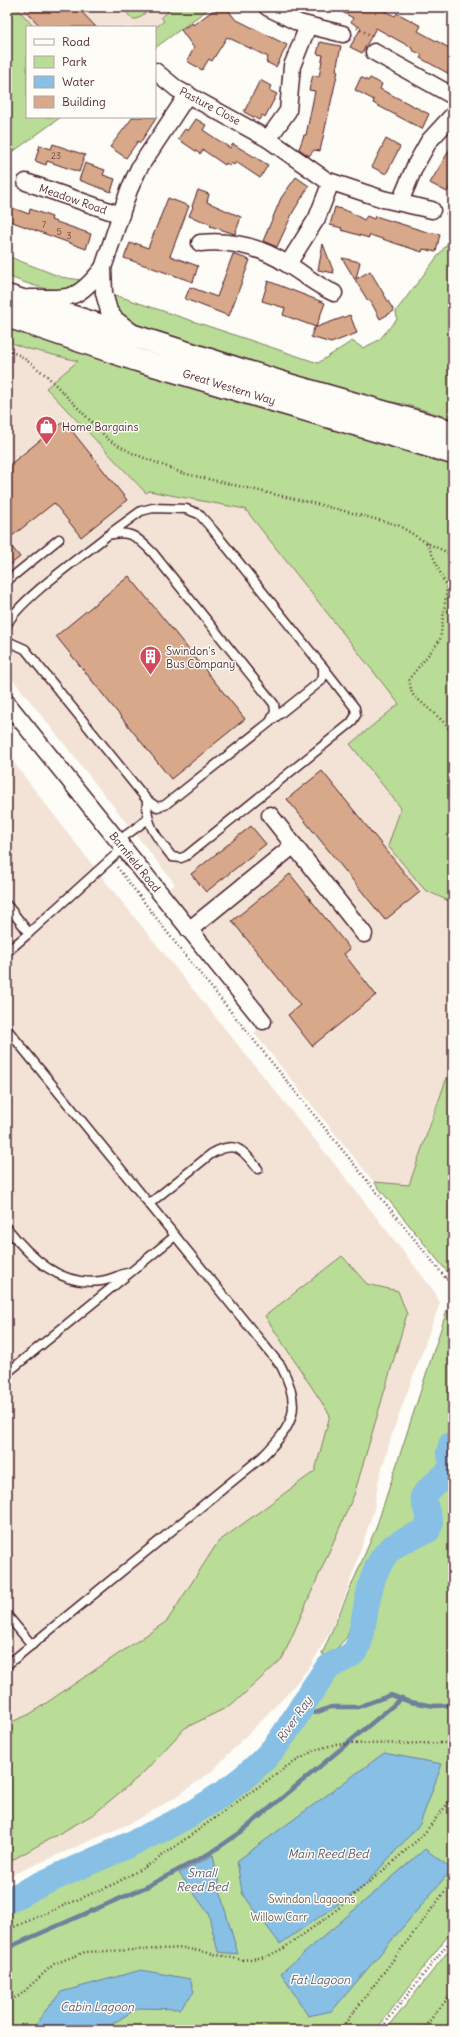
<svg xmlns="http://www.w3.org/2000/svg" width="460" height="2037" viewBox="0 0 460 2037" font-family="Delius,sans-serif">
  <rect width="100%" height="100%" fill="#fdfcf7"/>
  <filter id="ink" filterUnits="userSpaceOnUse"><feTurbulence type="fractalNoise" baseFrequency=".025" numOctaves="2"/><feDisplacementMap in="SourceGraphic" scale="8" xChannelSelector="R" yChannelSelector="G"/><feConvolveMatrix kernelMatrix="1 2 1 2 8 2 1 2 1" color-interpolation-filters="sRGB"/></filter>
  <g filter="url(#ink)">
    <g fill="#f2e3d6">
      <polygon points="7,7 211,7 155,48 155,27 27,27 27,117 61,117 7,156"/>
      <polygon points="7,341 25,348 78,361 46,388 146,493 149,491 245,508 399,704 350,744 401,808 425,890 453,903 453,1060 409,1185 374,1182 254,1033 258,1029 215,975 226,965 168,890 175,884 7,672"/>
      <polygon points="7,754 101,876 341,1172 434,1291 440,1303 393,1431 378,1482 374,1509 347,1591 331,1630 311,1665 289,1692 212,1771 179,1795 131,1823 7,1877"/>
    </g>
    <g fill="#b9dd97" stroke="#827e61">
      <polygon points="7,7 16,7 34,27 27,27 27,117 61,117 7,156"/>
      <polygon points="122,7 144,7 148,11 137,19 132,19"/>
      <polygon points="175,7 211,7 155,48 155,28 164,21 161,17"/>
      <polygon points="453,236 453,419 404,404 362,399 156,333 129,321 116,310 112,294 318,363 352,341 363,348 379,340 397,319 396,311"/>
      <path d="M7,256L61,277L81,280L76,287C53,295 29,284 7,276Z"/>
      <polygon points="7,325 134,370 239,403 453,464 453,903 425,890 388,846 401,808 350,744 399,704 245,509 149,491 146,493 46,388 78,361 25,348 7,341"/>
      <polygon points="453,1060 453,1279 374,1182 409,1185"/>
      <polygon points="342,1256 367,1284 398,1291 407,1314 354,1495 282,1659 232,1705 185,1728 142,1774 94,1814 7,1863 7,1724 30,1714 167,1621 218,1542 315,1471 330,1415 265,1316"/>
      <polygon points="447,1310 450,1314 453,1327 453,1435 448,1436 443,1463 430,1474 416,1494 418,1512 423,1522 424,1528 391,1544 378,1556 356,1607 347,1637 330,1656 322,1654 376,1528"/>
      <polygon points="453,1473 453,1929 376,2030 7,2030 7,1911 74,1879 144,1848 204,1818 287,1747 306,1723 310,1707 331,1670 352,1658 359,1651 365,1633 374,1586 384,1563 399,1548 429,1533 435,1525 434,1512 427,1498 430,1492"/>
      <polygon points="453,1945 453,2030 386,2030"/>
    </g>
    <g fill="#87bfe5" stroke="#6f7f9b">
      <polygon points="384,1753 442,1764 420,1824 363,1887 280,1944 242,1893 237,1861"/>
      <polygon points="425,1849 452,1869 332,2011 308,2016 281,1973"/>
      <polygon points="213,1855 223,1903 238,1954 218,1952 208,1913 179,1873"/>
      <polygon points="141,1970 190,1979 194,1992 180,2009 138,2008 112,2024 111,2030 33,2030 42,2015 61,1992"/>
    </g>
    <g fill="none" stroke-linecap="round" stroke-linejoin="round">
      <g stroke="#6f7f9b" stroke-width="4.5">
        <polyline points="301,1709 315,1713 331,1707 358,1707 391,1695 410,1702 435,1706 453,1705"/>
        <polyline points="7,1948 146,1887 212,1852 241,1832 402,1698"/>
      </g>
      <path stroke="#87bfe5" stroke-width="26" d="M7,1901C93,1855 192,1830 263,1760C290,1733 304,1698 327,1669C334,1661 348,1660 355,1651C361,1643 362,1628 364,1619C368,1596 373,1562 393,1547C403,1540 417,1535 428,1530L430,1524L423,1497C431,1483 447,1479 453,1464L449,1453L451,1445L453,1444"/>
    </g>
    <g fill="#d7a889" stroke="#4a1f2b">
      <polygon points="22,7 77,7 96,27 41,27"/>
      <polygon points="218,7 226,7 235,19 287,45 276,67 266,62 268,57 227,37 212,61 209,59 202,70 187,61 194,48 181,30 192,23 193,25"/>
      <polygon points="333,7 376,7 395,16 397,13 421,26 418,31 453,50 453,76 420,58 422,55 412,50 412,48 376,28 362,53 350,47 361,28 351,22 353,18"/>
      <polygon points="320,42 341,46 336,70 338,71 320,151 314,150 309,156 299,149 304,135 306,135 315,91 309,90 313,75 319,77 323,55 317,54"/>
      <polygon points="361,77 368,81 370,78 382,84 380,89 429,114 422,129 373,103 374,100 355,90"/>
      <polygon points="260,80 271,86 269,90 277,94 265,117 262,115 259,120 244,112"/>
      <polygon points="133,117 157,117 140,143 138,141 126,158 110,147"/>
      <polygon points="196,119 206,125 203,130 230,148 233,144 268,165 260,178 236,162 234,165 231,163 230,166 226,163 225,165 203,150 200,154 178,139 185,129 188,131"/>
      <polygon points="386,139 400,147 386,174 372,167"/>
      <polygon points="53,144 85,155 79,172 47,161 46,165 35,161 40,145 51,149"/>
      <polygon points="453,144 453,181 447,192 430,183"/>
      <polygon points="85,163 105,170 103,175 115,179 111,192 79,180"/>
      <polygon points="296,177 309,186 293,212 277,247 263,241 281,198"/>
      <polygon points="198,190 209,194 207,202 241,217 235,234 210,226 211,224 189,216 193,207 192,206"/>
      <polygon points="168,198 189,206 170,256 198,266 193,282 124,258 130,243 135,245 135,243 148,248"/>
      <polygon points="7,206 29,214 30,209 52,217 51,220 91,234 86,249 7,220"/>
      <polygon points="335,207 350,212 364,220 367,216 374,219 375,216 427,232 440,234 436,252 423,249 422,252 370,235 369,238 341,230 342,228 330,225"/>
      <polygon points="323,244 334,273 318,270"/>
      <polygon points="233,254 250,260 229,316 185,299 190,287 217,297"/>
      <polygon points="342,258 360,262 356,279 370,271 394,311 380,319 370,300 368,301"/>
      <polygon points="268,281 325,303 316,327 283,315 285,308 262,301"/>
      <polygon points="350,315 357,333 331,343 311,337 314,328"/>
      <polygon points="64,421 127,500 81,537 54,503 7,540 7,467"/>
      <polygon points="7,541 20,557 7,567"/>
      <polygon points="129,576 245,719 171,779 56,636"/>
      <polygon points="322,771 420,892 385,920 287,799"/>
      <polygon points="251,826 266,844 206,892 191,874"/>
      <polygon points="290,874 350,949 344,954 376,995 312,1046 288,1015 300,1005 232,921"/>
    </g>
    <g fill="none" stroke-linecap="round" stroke-linejoin="round">
      <defs>
        <g id="service">
          <polyline points="112,532 141,511 153,508 186,509 199,514 213,530 323,667 323,677 321,681 272,720"/>
          <polyline points="7,581 59,539"/>
          <path d="M7,625C17,601 85,554 108,535C131,529 138,538 153,553L274,704L275,712L270,722L165,805L157,807L147,800L25,649L7,641"/>
          <path d="M147,800C146,827 157,837 172,857L181,858L186,856L351,723L356,715L355,708L323,667"/>
          <polyline points="118,841 148,819"/>
          <polyline points="7,905 29,933 7,952"/>
          <polyline points="29,933 123,848"/>
          <path d="M7,1029L281,1366C303,1408 294,1425 262,1457L7,1665"/>
          <path d="M149,1204L211,1154C236,1140 242,1149 258,1169"/>
          <path d="M7,1228C30,1257 60,1287 101,1281C109,1280 119,1275 127,1273"/>
          <polyline points="7,1373 175,1236"/>
          <polyline points="7,1615 32,1645"/>
        </g>
        <g id="minor">
          <polyline points="267,7 299,23 343,34"/>
          <polyline points="374,52 453,96"/>
          <polyline points="155,71 177,89 268,139 326,180 383,199 432,210"/>
          <polyline points="268,139 288,111 292,66 308,26"/>
          <polyline points="26,182 121,215"/>
          <polyline points="400,202 415,166 429,141 453,115"/>
          <path d="M200,243C231,240 261,247 287,264C304,274 316,285 334,293"/>
          <polyline points="288,264 317,218 331,182"/>
          <path d="M29,298C70,298 76,302 103,268"/>
          <polyline points="132,332 115,319 109,311 104,293 103,268 129,190 139,168 188,94"/>
          <polyline points="7,703 263,1021"/>
          <polyline points="270,815 364,934"/>
          <polyline points="189,930 294,845"/>
        </g>
        <g id="secondary">
          <polyline points="7,296 289,385 453,432"/>
          <polyline points="7,316 137,360 453,453"/>
        </g>
      </defs>
      <use href="#service" stroke="#4a1f2b" stroke-width="11"/>
      <use href="#minor" stroke="#4a1f2b" stroke-width="19"/>
      <use href="#secondary" stroke="#4a1f2b" stroke-width="25"/>
      <g stroke="#4a1f2b" stroke-width="2.5" stroke-dasharray="1 3" stroke-linecap="butt">
        <polyline points="317,12 319,7"/>
        <polyline points="357,28 374,37"/>
        <polyline points="446,213 453,216"/>
        <polyline points="7,350 21,356 47,376 109,440 132,453 182,473 325,506 398,525 427,543 453,555"/>
        <polyline points="427,543 447,588 440,640 409,679 412,694 445,723 453,736"/>
        <polyline points="117,867 177,945 453,1287"/>
        <polyline points="453,1184 451,1201 453,1214"/>
        <polyline points="445,1278 453,1271"/>
        <polyline points="7,1930 114,1884 152,1863 286,1767 315,1750 336,1744 453,1743"/>
        <polyline points="7,2001 19,1996 54,1964 85,1952 184,1948 243,1960 266,1957 284,1948 329,1916 387,1867 422,1836 453,1797"/>
        <polyline points="340,2030 453,1881"/>
        <polyline points="380,2030 453,1937"/>
        <polyline points="422,2030 453,1992"/>
      </g>
      <use href="#service" stroke="#fdfcf7" stroke-width="8"/>
      <use href="#minor" stroke="#fdfcf7" stroke-width="16"/>
      <use href="#secondary" stroke="#fdfcf7" stroke-width="22"/>
    </g>
  </g>
  <defs>
    <symbol id="shop-pin" viewBox="-11 -11 22 30"><path d="M0 17L-7.5 6A9.5 9.5 0 1 1 7.5 6Z" fill="#d1495b" stroke="#fdfcf7"/><path d="M-5-2.5h2.3a2.7 3.5 0 0 1 5.4 0H5L5.5 6h-11ZM-1.5-2.5h3a1.5 2.3 0 0 0-3 0Z" fill="#fff"/></symbol>
    <symbol id="building-pin" viewBox="-11 -11 22 30"><path d="M0 17L-7.5 6A9.5 9.5 0 1 1 7.5 6Z" fill="#d1495b" stroke="#fdfcf7"/><path d="M-4-6H4V6H1V3H-1V6H-4ZM-2.5-4.3h1.7v1.8h-1.7ZM.8-4.3h1.7v1.8H.8ZM-2.5-1h1.7V.8h-1.7ZM.8-1h1.7V.8H.8Z" fill="#fff"/></symbol>
  </defs>
  <g fill-rule="evenodd">
    <use href="#shop-pin" x="34" y="414" width="25" height="34"/>
    <use href="#building-pin" x="138" y="644" width="25" height="34"/>
  </g>
  <g text-anchor="middle" dominant-baseline="central" stroke-width="3" stroke-linejoin="round" paint-order="stroke">
    <g font-size="9" fill="#6d4142">
      <text x="56" y="155">23</text>
      <text x="44" y="224">7</text>
      <text x="59" y="231">5</text>
      <text x="69" y="235">3</text>
    </g>
    <g font-size="11" fill="#4a1f2b" stroke="#fdfcf7">
      <text transform="translate(210 106) rotate(28)">Pasture Close</text>
      <text transform="translate(73 199) rotate(19)">Meadow Road</text>
      <text transform="translate(229 387) rotate(17)">Great Western Way</text>
      <text transform="translate(135 862) rotate(51)">Barnfield Road</text>
    </g>
    <g font-size="11" fill="#4a1f2b" stroke="#fdfcf7" text-anchor="start">
      <text x="62" y="427">Home Bargains</text>
      <text x="166" y="651">Swindon's<tspan x="166" dy="13">Bus Company</tspan></text>
    </g>
    <g font-size="11" fill="#6b584b" stroke="#fdfcf7">
      <text x="312" y="1899">Swindon Lagoons</text>
      <text x="279" y="1917">Willow Carr</text>
    </g>
    <g font-size="12" font-style="italic" fill="#5f576c" stroke="#fdfcf7">
      <text transform="translate(294 1719) rotate(-55)">River Ray</text>
      <text x="328" y="1853">Main Reed Bed</text>
      <text x="202" y="1872">Small<tspan x="202" dy="14">Reed Bed</tspan></text>
      <text x="320" y="1979">Fat Lagoon</text>
      <text x="97" y="2006">Cabin Lagoon</text>
    </g>
  </g>
  <rect width="460" height="2037" fill="none" stroke="#fdfcf7" stroke-width="24"/>
  <rect x="12" y="12" width="436" height="2013" fill="none" stroke="#4a1f2b" stroke-width="1.5" filter="url(#ink)"/>
  <rect x="26" y="26" width="130" height="92" fill="#fdfcf7" stroke="#b5a4a5"/>
  <rect x="34" y="39" width="20" height="6" fill="#fdfcf7" stroke="#b5a4a5"/>
  <text x="62" y="46" font-size="12" fill="#4a1f2b">Road</text>
  <rect x="34" y="56" width="20" height="12" fill="#b9dd97" stroke="#b5a4a5"/>
  <text x="62" y="66" font-size="12" fill="#4a1f2b">Park</text>
  <rect x="34" y="76" width="20" height="12" fill="#87bfe5" stroke="#b5a4a5"/>
  <text x="62" y="86" font-size="12" fill="#4a1f2b">Water</text>
  <rect x="34" y="96" width="20" height="12" fill="#d7a889" stroke="#b5a4a5"/>
  <text x="62" y="106" font-size="12" fill="#4a1f2b">Building</text>
</svg>
